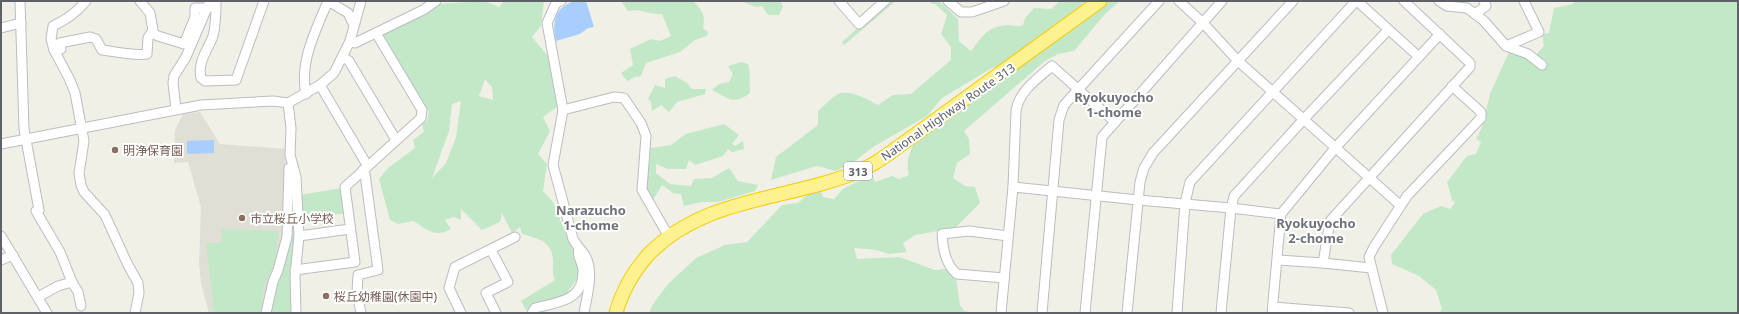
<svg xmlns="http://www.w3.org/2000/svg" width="1739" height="314" viewBox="0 0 1739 314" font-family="'Noto Sans','Noto Sans JP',sans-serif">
  <rect width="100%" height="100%" fill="#f0f0e7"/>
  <polygon fill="#e0dfd5" points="200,112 220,144 286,149 282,242 264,313 209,313 201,283 199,263 201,207 188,162 174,163 175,130 183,114"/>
  <g fill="#c3e8c8" fill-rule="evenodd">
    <path d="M484,1L499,7L504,1H544L541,26L532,37L548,56L557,107L543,117L550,131L538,154L547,164L543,191L553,202L571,247L577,256L579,271L577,279L564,297L526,310L521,301L555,280C552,274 553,271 553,264C554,242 540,239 522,234L520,227L512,233L502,213L500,222L482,230L461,209V220L454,217L445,220L451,229C435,238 427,230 414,221L398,224L390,220L379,179L387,169L415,148L413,140L424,132L422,124L427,121L429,112L383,34L438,4ZM485,79L492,87L493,100L479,96ZM461,101L456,137L446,163L432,178L449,131L452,104Z"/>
    <path d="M621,1H693C702,10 706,15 703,28L708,32L707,36L695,40L680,52L646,63L641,76L635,77L627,81L621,73L633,65L630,49L651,39L660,41L671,36L662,14C650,15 639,8 628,11Z"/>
    <polygon points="741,1 780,1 783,6 779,15 768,15 762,6 756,7"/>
    <polygon points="888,1 896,1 844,45 842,42"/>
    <path d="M929,1H939L958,19L959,41L971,51C984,35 986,27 1008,25C1015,25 1017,28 1023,25L1025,18L1034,8L1051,9L1060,1H1087L999,66L992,68L942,98L927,116L873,147L855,161L836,171L817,166L771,180L776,157L818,125V111C824,106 831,98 838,94C850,89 867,99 878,105L893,95L911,94L951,60V47L941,34L947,15L935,4H932Z"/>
    <path d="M1107,1H1120L1106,13L1074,51L1058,54L1045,61L964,131L969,139L970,154L957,163L953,178L965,186L975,187L980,203L955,228L915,235L903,243L907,252L889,254L876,250L854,248L857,259L899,257L935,270L945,269L956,278L960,305L964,311L974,313H649L653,304L668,284L696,258L725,245L747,242L782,205L798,203L811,192L820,189L823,197L834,199L843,189L872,174L875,182L892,176L899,179L909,175C906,164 908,156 913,145Z"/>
    <polygon points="1575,1 1738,1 1738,313 1439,313 1442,309 1436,290 1419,276 1392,264 1391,255 1423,214 1441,206 1450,209 1455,203 1452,200 1447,182 1467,156 1476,154 1481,142 1476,139 1482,127 1490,94 1509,52 1516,52 1535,56 1544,46 1542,34 1549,33 1554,8 1572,4"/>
    <path d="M741,62L748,64C751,74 749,83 750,93C733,106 728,98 712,90L719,84L729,82L733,74L728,66Z"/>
    <polygon points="675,76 687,83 692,89 706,89 705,94 677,102 669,112 661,105 652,111 651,102 648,99 655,85 665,88 665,79"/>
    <polygon points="724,124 739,135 732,144 735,146 743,141 744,149 732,152 728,149 723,156 695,165 689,160 686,169 668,169 656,164 656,173 670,184 691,186 694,179 712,178 729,168 738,181 758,185 755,191 718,202 702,202 684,206 681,194 673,193 662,185 653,200 646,187 651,148 671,145 686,134"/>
    <polygon points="342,188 346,213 302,219 300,195"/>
    <polygon points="296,220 291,276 291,313 268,313 274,284 282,271"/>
    <polygon points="222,229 279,231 274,267 264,285 261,313 214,313 206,243 221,243"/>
  </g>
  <g fill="#a8ceff">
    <path d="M575,1H586L594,27L588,28L580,34L556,41C552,23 554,7 575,1Z"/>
    <polygon points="214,140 214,153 187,154 187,141"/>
  </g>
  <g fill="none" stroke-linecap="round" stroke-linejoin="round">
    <defs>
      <g id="minor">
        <polyline points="20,1 24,129 39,210 36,211 60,252 72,282"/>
        <path d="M86,1C76,13 67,19 53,26L51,39L54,50L69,78L75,93L84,141L79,173L81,185L84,192L105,215L127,263L138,283L139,293L135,313"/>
        <path d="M216,1C216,13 216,25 213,36C208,50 197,62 201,78L205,81L236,80L264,1"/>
        <polyline points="328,1 348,13 354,25"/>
        <path d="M561,1L556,3L547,23L563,110L553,165L573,239C576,245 580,248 584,254C595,270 587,295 584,313"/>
        <polyline points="839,1 859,24 885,1"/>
        <polyline points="948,1 961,12 972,12 1004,1"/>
        <polyline points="1179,1 1203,23 1238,61 1400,205"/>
        <polyline points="1357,1 1419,57"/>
        <polyline points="1439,1 1447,6 1467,8 1484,21 1506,46 1528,54 1542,65"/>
        <polyline points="1475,14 1486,6 1484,1"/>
        <polyline points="1,28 21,23"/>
        <polyline points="152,33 158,36 184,44 195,17 195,8 208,8"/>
        <polyline points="350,41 355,43 423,10 436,1"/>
        <polyline points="1506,46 1539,32 1524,1"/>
        <path d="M54,50L61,49L60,43L90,37L96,39L102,50C118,52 132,56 147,54L148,38L153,30L150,13L140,1"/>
        <polyline points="343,57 349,61 396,140"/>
        <polyline points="320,85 367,165"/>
        <path d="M306,94C299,62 316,30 328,1"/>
        <polyline points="288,103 291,128 290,155 296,177 299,236 295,276 296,313"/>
        <polyline points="176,109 173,83 174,76 186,57 210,1"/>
        <polyline points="563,110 614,97 624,98 641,123 646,136 642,190 665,230 670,235"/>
        <polyline points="1,144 201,105 273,101 288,103 320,85 334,73 350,41 361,1"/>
        <polyline points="1013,187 1138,200 1231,208 1281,214"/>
        <polyline points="1,236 47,313"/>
        <polyline points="299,236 350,229"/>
        <polyline points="491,250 508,282 486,293 496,313"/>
        <polyline points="1,260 13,255"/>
        <polyline points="1278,260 1323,263 1371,268"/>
        <polyline points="1323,263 1330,221 1470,67 1470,63 1404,1"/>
        <polyline points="295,270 355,262 345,187 421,118 422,110 376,33"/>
        <path d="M1004,278L957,274C945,264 943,248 942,234L969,231L1008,236"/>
        <polyline points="38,297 58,286 72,282 78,292 81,306"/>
        <polyline points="1273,307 1349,313"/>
        <polyline points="266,313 273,282 278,270 287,237 289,168 292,167"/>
        <polyline points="361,313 357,293 358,275 378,270 365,174 363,170"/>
        <polyline points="461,313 449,288 455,267 515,237"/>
        <path d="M532,313L535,308C559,302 584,301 583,270C583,262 576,257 579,249"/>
        <path d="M1001,313L1013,187L1016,111C1019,91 1037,79 1052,66L1115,122"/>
        <polyline points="1042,313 1059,120 1064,105 1159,1"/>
        <polyline points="1085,313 1102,137 1222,1"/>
        <polyline points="1127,313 1140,182 1144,168 1153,153 1293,1"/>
        <polyline points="1177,313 1185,203 1190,182 1356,1"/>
        <polyline points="1221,313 1231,208 1234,196 1304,119 1388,30"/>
        <polyline points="1272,313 1281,214 1336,147 1440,34"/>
        <polyline points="1383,313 1369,257 1374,247 1407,196 1481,118 1481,112 1452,86"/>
      </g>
      <path id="highway" d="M616,313C622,291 633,272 648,255C705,195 792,201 864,169C872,165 880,160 887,155L1100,1"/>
    </defs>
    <use href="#minor" stroke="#bbbdc2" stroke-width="11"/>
    <use href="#highway" stroke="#f7ca00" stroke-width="15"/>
    <use href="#minor" stroke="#fff" stroke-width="9"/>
    <use href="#highway" stroke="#fef190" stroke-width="13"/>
  </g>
  <g fill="#8d6e63" stroke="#fff" stroke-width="1.5">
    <circle cx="115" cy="150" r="4"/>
    <circle cx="242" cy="218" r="4"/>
    <circle cx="326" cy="296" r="4"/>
  </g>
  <g text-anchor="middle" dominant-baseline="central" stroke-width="4" stroke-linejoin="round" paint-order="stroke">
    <rect fill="#fff" stroke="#8e9095" stroke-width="1" x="844" y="162" width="28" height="18" rx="3"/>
    <g font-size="11" font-weight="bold" fill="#5e6167">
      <text x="858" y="171">313</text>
    </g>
    <g font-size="12" fill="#5e6167" stroke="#fff">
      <text transform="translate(948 112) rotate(-35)">National Highway Route 313</text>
    </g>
    <g font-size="12" fill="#785e54" stroke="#fff" text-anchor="start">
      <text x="123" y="150">明浄保育園</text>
      <text x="250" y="218">市立桜丘小学校</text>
      <text x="334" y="296">桜丘幼稚園(休園中)</text>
    </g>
    <g font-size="13" font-weight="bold" fill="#6f7379" stroke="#fff">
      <text x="1114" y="97">Ryokuyocho<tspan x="1114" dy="15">1-chome</tspan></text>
      <text x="591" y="210">Narazucho<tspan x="591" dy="15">1-chome</tspan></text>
      <text x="1316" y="223">Ryokuyocho<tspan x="1316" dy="15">2-chome</tspan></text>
    </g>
  </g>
  <rect width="1739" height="314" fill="none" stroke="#5e6167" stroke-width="4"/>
</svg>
